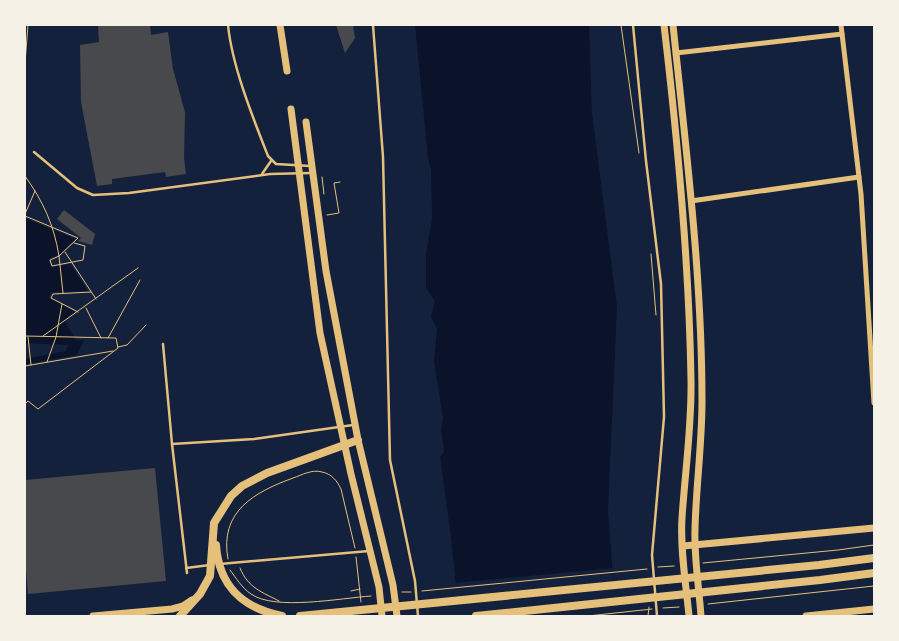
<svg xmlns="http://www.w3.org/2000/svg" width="899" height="641" viewBox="0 0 899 641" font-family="Roboto,sans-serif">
  <rect width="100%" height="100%" fill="#14213d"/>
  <g fill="#0b132b">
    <polygon points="415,25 589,25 592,113 617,307 608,510 616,616 459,616 451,537 440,457 444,452 441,429 443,418 434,361 437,329 431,317 435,301 426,288 426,254 432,219 431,170 428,158"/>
    <polygon points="25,218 75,239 61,253 48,260 51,267 70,264 88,291 51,292 49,298 75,312 64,320 76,340 84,340 77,355 25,364 25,359 66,351 68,345 25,343"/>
  </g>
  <polygon fill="#14213d" points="615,568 618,616 456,616 453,583"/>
  <g fill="#48494c">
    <polygon points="150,25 151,35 168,32 173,69 185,112 184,158 186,174 166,177 165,172 112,179 112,184 97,186 81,102 80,45 99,42 98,26"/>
    <polygon points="336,25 353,25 355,38 345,53"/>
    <polygon points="64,210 95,234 92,245 78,241 81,238 57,219"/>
    <polygon points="155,468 166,581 28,594 25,557 25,480"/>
  </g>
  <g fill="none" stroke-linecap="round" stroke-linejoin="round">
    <g stroke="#e5c07b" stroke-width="1">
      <polyline points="621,25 639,153"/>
      <polyline points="25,63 28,25"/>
      <path d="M25,176C43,201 54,225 59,256L50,260L52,266L83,260L85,246L74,243"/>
      <polyline points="322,177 324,194"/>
      <polyline points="25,214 35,191"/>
      <polyline points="327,215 339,213 334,183 340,182"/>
      <polyline points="25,216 78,238 59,256 63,293"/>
      <polyline points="65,252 96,299"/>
      <polyline points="651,254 656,315"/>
      <polyline points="86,308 101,338"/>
      <polyline points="78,312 51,298 53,294 91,292"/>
      <polyline points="25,336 116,338 118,348 38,409 28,401 25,404"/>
      <polyline points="43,336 138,268"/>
      <polyline points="28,337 31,365"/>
      <polyline points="108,338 140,280"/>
      <polyline points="118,347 127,345 146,325"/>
      <polyline points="47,362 56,337 62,304"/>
      <polyline points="25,366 113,351"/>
      <polyline points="356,557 361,602"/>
      <path d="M228,559C219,511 255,492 293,478C302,475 312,469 322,472C332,474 337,481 341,489L355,548"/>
      <polyline points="703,563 838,550 874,545"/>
      <polyline points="658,567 674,566"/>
      <path d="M240,568C248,588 262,592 279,601"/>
      <path d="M230,570C236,578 242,588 251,594C275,611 341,598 371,596"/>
      <polyline points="351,591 360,589"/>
      <polyline points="422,591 647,569"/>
      <polyline points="402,592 411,592"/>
      <polyline points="708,604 874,586"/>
      <polyline points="663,608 679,607"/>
      <polyline points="588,616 652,609"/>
      <polyline points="648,616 649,607"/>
    </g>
    <g stroke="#e5c07b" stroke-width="2.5">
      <path d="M228,25C232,66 253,118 268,156L276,164L310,166"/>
      <polyline points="373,25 383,157 390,460 415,581 418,616"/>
      <polyline points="633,25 646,161 661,284 664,417 652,555 657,616"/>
      <polyline points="34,152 77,188 93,195 129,193 270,174 311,173"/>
      <polyline points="262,174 271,161"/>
      <polyline points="163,344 172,444 187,573"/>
      <polyline points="172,444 254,439 353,425"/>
      <polyline points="220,564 369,551"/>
      <polyline points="186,568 210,565"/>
    </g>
    <g stroke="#e5c07b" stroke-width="5">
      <polyline points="841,25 861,194 874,403"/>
      <polyline points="676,53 842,34"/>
      <polyline points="691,201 859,177"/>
    </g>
    <g stroke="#e5c07b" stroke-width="7">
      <polyline points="280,25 287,71"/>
      <path d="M664,25C678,143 689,260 691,379C692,425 685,472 682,518C680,550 686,584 689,616"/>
      <path d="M673,25C686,150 702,275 702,401C702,444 696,487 695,529C694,558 699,587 701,616"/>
      <polyline points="291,109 320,333 351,474 379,587 382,616"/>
      <polyline points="306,122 326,271 358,440 393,585 397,616"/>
      <polyline points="683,546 874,528"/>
      <polyline points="93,616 172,609 183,606 192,600"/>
      <polyline points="806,616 874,609"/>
    </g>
    <g stroke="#e5c07b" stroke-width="8">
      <path d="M216,545C219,587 243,608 282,616"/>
      <polyline points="180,616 200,594 210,576 214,523 231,496 242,486 267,473 358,440"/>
      <polyline points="300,616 819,565 874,558"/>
      <polyline points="476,616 820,580 874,573"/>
    </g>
  </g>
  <rect width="899" height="641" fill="none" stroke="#f6f1e7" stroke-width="52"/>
</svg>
